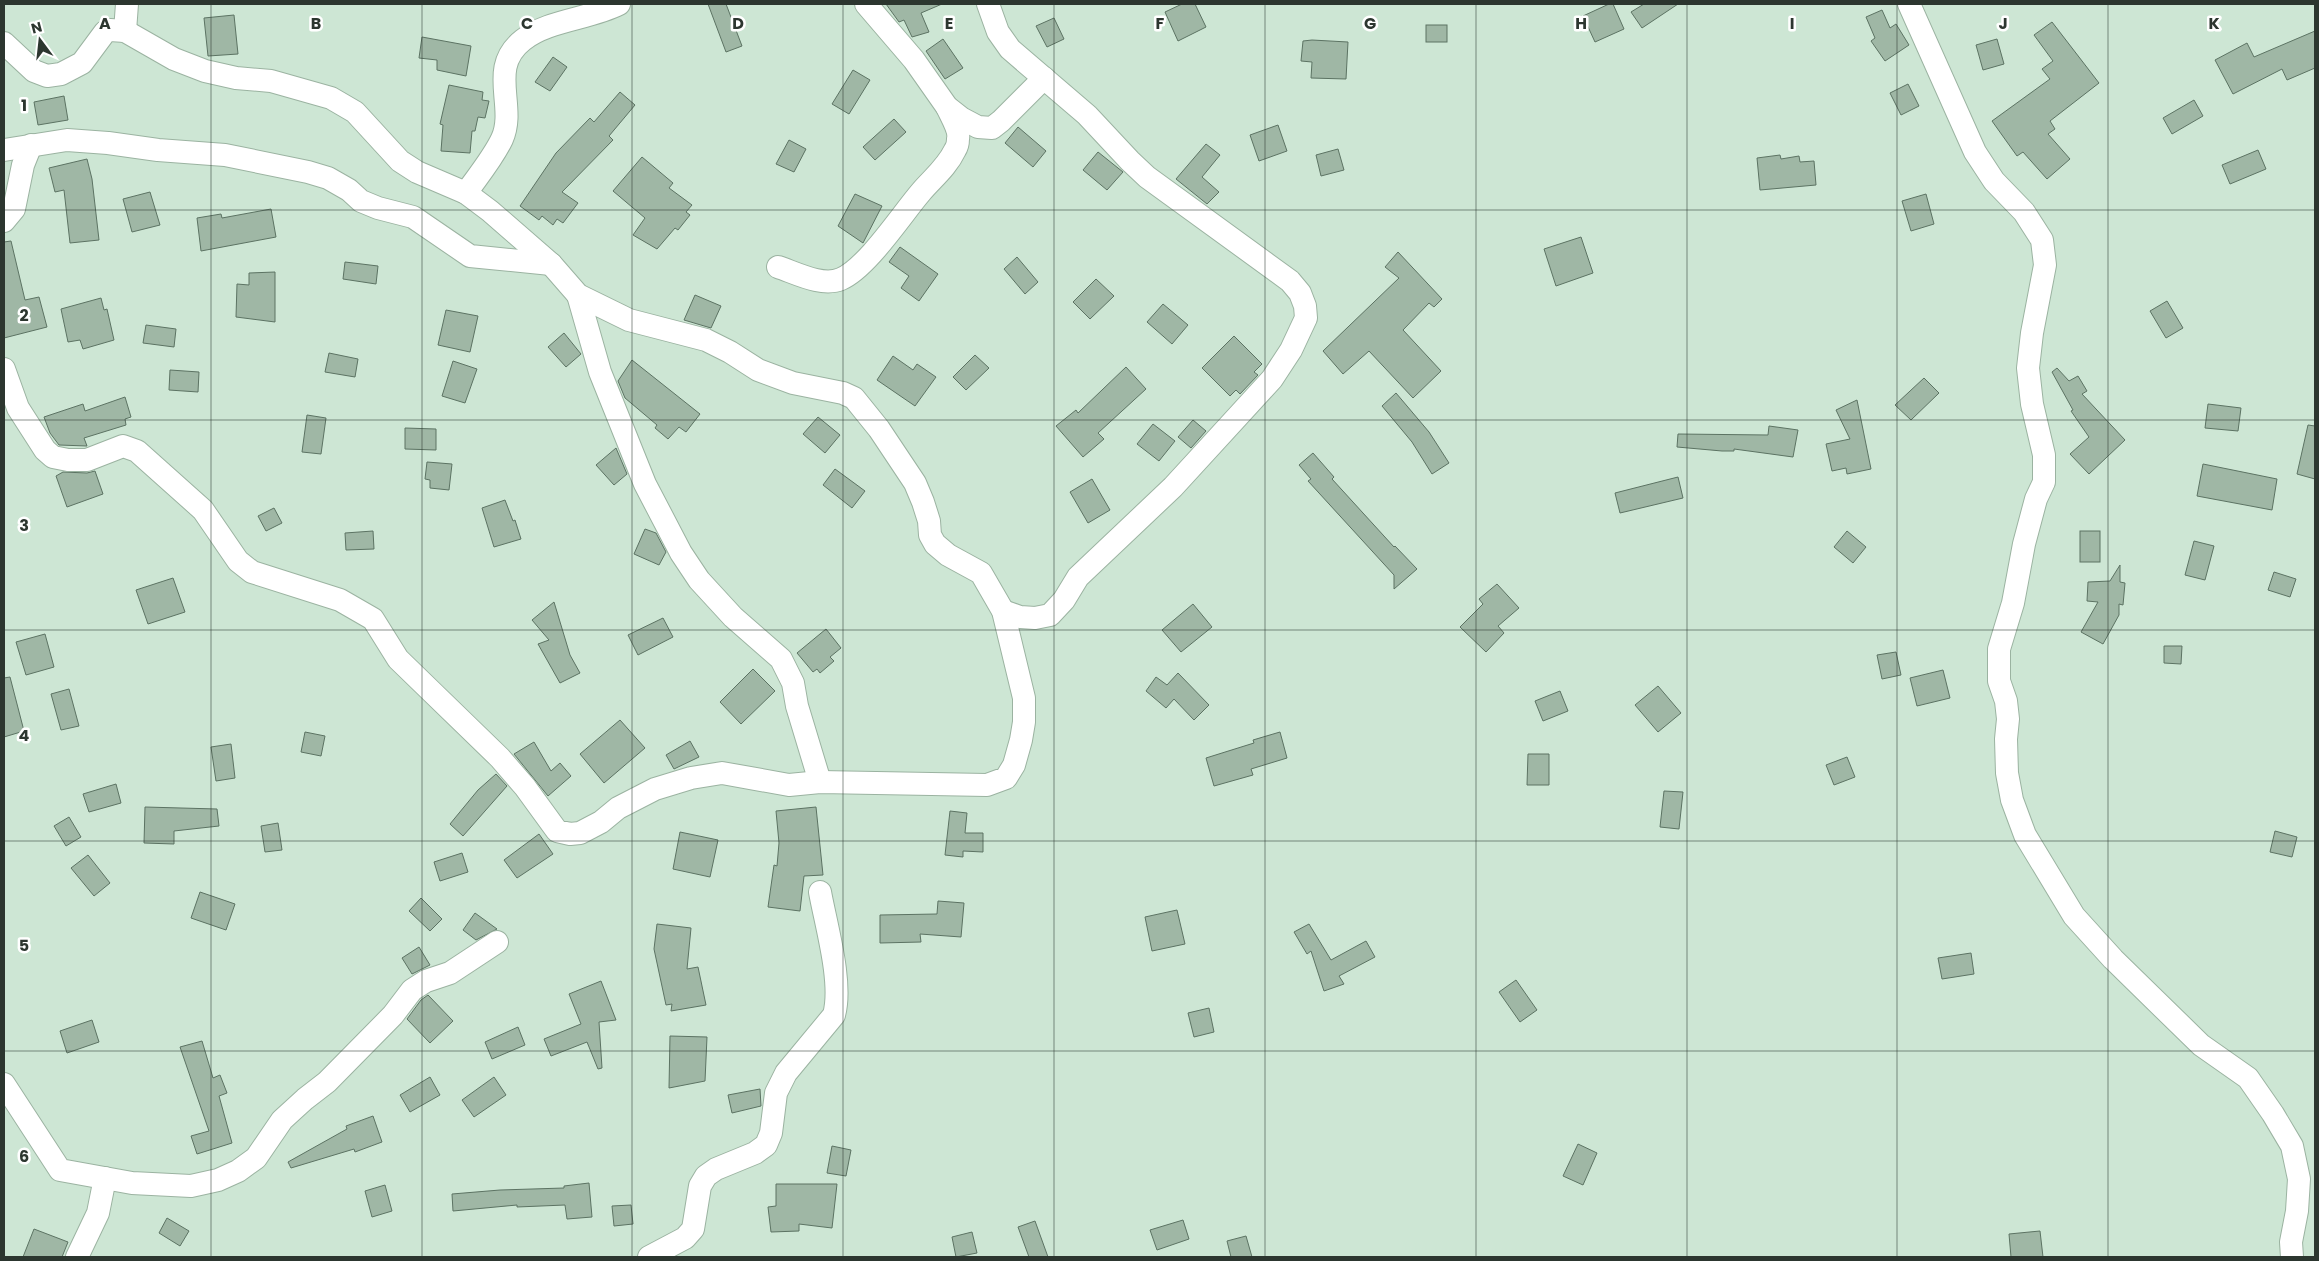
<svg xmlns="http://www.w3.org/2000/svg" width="2319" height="1261" viewBox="0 0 2319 1261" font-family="Poppins,sans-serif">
  <rect width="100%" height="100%" fill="#cde6d4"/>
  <g fill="#9fb7a5" stroke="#5c7363">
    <polygon points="708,4 726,4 742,46 726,52"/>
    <polygon points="886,4 942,4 921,13 929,32 912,37 904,20 899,22"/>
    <polygon points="1182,4 1195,4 1206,27 1178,41 1165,12"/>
    <polygon points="1609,4 1613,4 1624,29 1595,42 1583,16"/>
    <polygon points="1644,4 1678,4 1642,28 1631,12"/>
    <polygon points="1882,10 1890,28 1896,24 1909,45 1885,61 1871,41 1875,38 1866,17"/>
    <polygon points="234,15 238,54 208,56 204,18"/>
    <polygon points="1054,18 1064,39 1047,47 1036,26"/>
    <polygon points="2052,22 2099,83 2050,121 2055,129 2048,134 2070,159 2047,179 2023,152 2017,156 1992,121 2050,79 2042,69 2053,61 2034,35"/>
    <rect x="1426" y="25" width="21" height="17"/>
    <polygon points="2315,31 2315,68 2287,80 2282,69 2233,94 2215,60 2247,43 2254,57"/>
    <polygon points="422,37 471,46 466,76 437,70 437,60 419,58"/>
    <polygon points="943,39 963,68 945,79 926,51"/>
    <polygon points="1997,39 2004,64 1983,70 1976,45"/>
    <polygon points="1312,40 1348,42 1346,79 1311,78 1312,62 1301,61 1303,41"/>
    <polygon points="553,57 567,67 550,91 535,82"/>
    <polygon points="853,70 870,80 849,114 832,104"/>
    <polygon points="1908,84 1919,106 1901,115 1890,93"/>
    <polygon points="449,85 483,92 482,100 489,101 485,118 478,117 475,131 472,131 470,153 441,151 443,125 440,124"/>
    <polygon points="620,92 635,105 609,136 613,140 562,192 578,203 563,223 557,219 553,225 542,216 539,220 520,206 556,153 590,118 594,122"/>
    <polygon points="64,96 68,120 38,125 34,102"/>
    <polygon points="2194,100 2203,116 2172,134 2163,118"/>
    <polygon points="894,119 906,132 875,160 863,147"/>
    <polygon points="1278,125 1287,151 1259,161 1250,135"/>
    <polygon points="1018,127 1046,151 1033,167 1005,143"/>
    <polygon points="789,140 806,149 794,172 776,164"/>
    <polygon points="1206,144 1220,155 1202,177 1219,192 1207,204 1176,179"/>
    <polygon points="1338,149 1344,170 1321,176 1316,155"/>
    <polygon points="2258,150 2266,169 2230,184 2222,165"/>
    <polygon points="1098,152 1123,172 1107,190 1083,170"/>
    <polygon points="1780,155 1781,159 1799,156 1800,162 1814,161 1816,185 1760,190 1757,158"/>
    <polygon points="642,157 673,183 669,188 692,205 686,212 690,215 678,230 675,228 657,249 633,235 645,218 613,191"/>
    <polygon points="87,159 92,179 99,240 70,243 64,190 55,192 49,168"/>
    <polygon points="150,192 160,225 132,232 123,199"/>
    <polygon points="855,194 882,206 863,243 838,226"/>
    <polygon points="1926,194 1934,224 1911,231 1902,201"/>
    <polygon points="271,209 276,237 201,251 197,218 221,214 222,218"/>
    <polygon points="1581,237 1593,273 1556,286 1544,249"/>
    <polygon points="11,241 25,300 39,297 47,327 4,338 4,242"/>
    <polygon points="900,247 938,274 919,301 901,288 909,276 889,262"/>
    <polygon points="1398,252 1442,299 1434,307 1429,303 1403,330 1441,371 1413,398 1369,351 1343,374 1323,351 1399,278 1385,267"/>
    <polygon points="1017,257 1038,282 1025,294 1004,269"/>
    <polygon points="345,262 378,266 376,284 343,279"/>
    <polygon points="275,272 275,322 236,317 237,284 249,285 249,273"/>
    <polygon points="1096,279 1114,296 1090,319 1073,302"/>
    <polygon points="695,295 721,306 711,328 684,320"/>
    <polygon points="101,298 104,310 107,309 114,340 83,349 80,340 68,342 61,309"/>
    <polygon points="2167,301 2183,328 2166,338 2150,311"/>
    <polygon points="1163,304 1188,325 1172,344 1147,322"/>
    <polygon points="446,310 478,316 470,352 438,345"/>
    <polygon points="146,325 176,329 174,347 143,343"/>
    <polygon points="564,333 581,354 566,367 548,347"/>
    <polygon points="1234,336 1262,364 1254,372 1258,375 1240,394 1236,390 1230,396 1202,368"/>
    <polygon points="329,353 358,359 355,377 325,372"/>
    <polygon points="975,355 989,368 966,390 953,377"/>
    <polygon points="893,356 913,370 917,364 936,377 915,406 877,380"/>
    <polygon points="632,360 700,414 686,432 679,427 668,439 655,428 657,425 625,398 618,381"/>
    <polygon points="453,361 477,369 465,403 442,396"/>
    <polygon points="1126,367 1146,389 1098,433 1104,439 1083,457 1056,426 1076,410 1078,413"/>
    <polygon points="2057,368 2069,381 2078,376 2087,391 2082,394 2125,440 2089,474 2070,454 2089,437 2071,411 2073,410 2052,372"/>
    <polygon points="170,370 199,372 198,392 169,390"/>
    <polygon points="1924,378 1939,393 1911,420 1895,405"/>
    <polygon points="1396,393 1429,432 1449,463 1432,474 1412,442 1382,406"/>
    <polygon points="125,397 131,417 125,419 126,425 84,438 87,446 59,445 50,433 44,417 83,404 85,411"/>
    <polygon points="1857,400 1871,469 1847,474 1846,468 1832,471 1826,444 1850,439 1836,410"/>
    <polygon points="2208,404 2241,408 2238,431 2205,428"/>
    <polygon points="307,415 326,418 321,454 302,452"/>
    <polygon points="818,417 840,435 825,453 803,434"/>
    <polygon points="1193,420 1206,431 1191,448 1178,437"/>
    <polygon points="1153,424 1175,441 1159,461 1137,444"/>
    <polygon points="2308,425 2315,426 2315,479 2297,474"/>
    <polygon points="1769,426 1798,430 1793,457 1734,449 1734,451 1722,451 1677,447 1678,434 1768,435"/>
    <polygon points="405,428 436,429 436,450 405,449"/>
    <polygon points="616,448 627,474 614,485 596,465"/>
    <polygon points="1313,453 1334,477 1332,479 1394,547 1395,546 1417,569 1394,589 1394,575 1308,481 1311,479 1299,465"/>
    <polygon points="427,462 452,464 449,490 430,488 430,480 425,479"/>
    <polygon points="2203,464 2277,479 2272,510 2197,496"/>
    <polygon points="835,469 865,491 852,508 823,485"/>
    <polygon points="95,471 103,494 67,507 56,476 63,472 87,473"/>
    <polygon points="1678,477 1683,498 1620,513 1615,493"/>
    <polygon points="1092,479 1110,510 1088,523 1070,492"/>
    <polygon points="505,500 513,521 515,520 521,539 494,547 482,508"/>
    <polygon points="274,508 282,523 266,531 258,516"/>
    <polygon points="645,529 656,533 666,552 659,565 634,554"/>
    <polygon points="373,531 374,549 346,550 345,533"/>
    <polygon points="1847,531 1866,547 1853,563 1834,547"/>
    <rect x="2080" y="531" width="20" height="31"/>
    <polygon points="2194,541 2214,546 2205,580 2185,575"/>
    <polygon points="2120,565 2120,582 2125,583 2123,605 2119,604 2119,615 2103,644 2081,632 2098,602 2087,601 2088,582 2110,581"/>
    <polygon points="2274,572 2296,579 2290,597 2268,590"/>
    <polygon points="173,578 185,612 148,624 136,590"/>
    <polygon points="1497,584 1519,608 1498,626 1504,633 1486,652 1460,627 1483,604 1479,599"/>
    <polygon points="554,602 570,655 580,673 560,683 538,644 549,640 532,620"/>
    <polygon points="1193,604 1212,627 1181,652 1162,630"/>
    <polygon points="663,618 673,637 638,655 628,635"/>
    <polygon points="826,629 841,648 830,657 834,661 820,673 817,669 813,672 797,653"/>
    <polygon points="45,634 54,667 26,675 16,642"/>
    <polygon points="2164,646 2182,646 2181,664 2164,663"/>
    <polygon points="1896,652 1901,675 1882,679 1877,655"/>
    <polygon points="753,669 775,691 741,724 720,702"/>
    <polygon points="1943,670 1950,698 1917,706 1910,678"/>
    <polygon points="1178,673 1209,705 1194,720 1174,699 1166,708 1146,691 1156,677 1167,685"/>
    <polygon points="10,677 24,731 4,737 4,678"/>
    <polygon points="1658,686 1681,713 1658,732 1635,705"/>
    <polygon points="69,689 79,726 61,730 51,694"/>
    <polygon points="1560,691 1568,711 1543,721 1535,701"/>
    <polygon points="620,720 645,748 604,783 580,754"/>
    <polygon points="305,732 325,736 321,756 301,752"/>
    <polygon points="1280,732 1287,758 1251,769 1253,775 1214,786 1206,758 1254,743 1253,740"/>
    <polygon points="690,741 699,757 674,769 666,755"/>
    <polygon points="534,742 551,771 560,763 571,776 548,796 514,754"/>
    <polygon points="231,744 235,778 216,781 211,747"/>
    <polygon points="1528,754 1549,754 1549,785 1527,785"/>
    <polygon points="1847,757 1855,777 1834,785 1826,765"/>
    <polygon points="496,774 507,786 463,836 450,824 478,790"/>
    <polygon points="116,784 121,803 89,812 83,794"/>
    <polygon points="1664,791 1683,792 1679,829 1660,827"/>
    <polygon points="145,807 217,809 219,826 174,831 174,844 144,843"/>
    <polygon points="816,807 823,875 804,876 800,911 768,907 774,865 777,866 779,843 776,811"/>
    <polygon points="950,811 967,813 965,833 983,833 983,852 963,851 963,857 945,855"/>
    <polygon points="69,817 81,837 66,846 54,826"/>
    <polygon points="278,823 282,850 265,852 261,826"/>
    <polygon points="2275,831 2297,837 2292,857 2270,852"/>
    <polygon points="680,832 718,840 710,877 673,869"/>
    <polygon points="539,834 553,854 517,878 504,860"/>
    <polygon points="462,853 468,872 440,881 434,862"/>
    <polygon points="88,855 110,883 94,896 71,868"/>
    <polygon points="200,892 235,904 226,930 191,918"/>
    <polygon points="421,898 442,919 430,931 409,911"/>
    <polygon points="938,901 964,903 961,937 920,934 921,942 880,943 880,915 937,914"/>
    <polygon points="1177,910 1185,944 1152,951 1145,917"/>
    <polygon points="475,913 497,929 476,940 463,930"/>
    <polygon points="657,924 691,928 687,969 698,967 706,1005 671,1011 672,1004 666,1005 654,949"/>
    <polygon points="1309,924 1331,960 1366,941 1375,957 1339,976 1344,984 1324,991 1311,951 1307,954 1294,932"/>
    <polygon points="419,947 430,965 412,974 402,958"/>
    <polygon points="1971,953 1974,974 1942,979 1938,958"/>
    <polygon points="1516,980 1537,1010 1520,1022 1499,992"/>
    <polygon points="601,981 616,1020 599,1022 602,1068 598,1069 587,1042 551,1056 544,1039 581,1024 569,994"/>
    <polygon points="428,995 453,1021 430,1043 407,1019 421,1000"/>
    <polygon points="1209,1008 1214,1032 1194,1037 1188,1013"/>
    <polygon points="92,1020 99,1042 67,1053 60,1031"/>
    <polygon points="518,1027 525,1045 492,1059 485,1042"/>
    <polygon points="670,1036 707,1037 705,1081 669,1088"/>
    <polygon points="202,1041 213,1078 220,1075 227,1093 219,1096 232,1143 197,1154 191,1136 209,1131 180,1047"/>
    <polygon points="430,1077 440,1095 410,1112 400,1095"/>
    <polygon points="494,1077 506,1095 474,1117 462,1100"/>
    <polygon points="760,1089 761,1106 732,1113 728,1095"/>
    <polygon points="373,1116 382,1142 355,1152 354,1149 291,1168 288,1162 347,1129 346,1126"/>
    <polygon points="1578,1144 1597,1153 1583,1185 1563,1176"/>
    <polygon points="832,1146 851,1150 846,1176 827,1173"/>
    <polygon points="589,1183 592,1217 567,1219 565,1205 517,1207 517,1205 453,1211 452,1194 500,1190 564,1188 564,1186"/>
    <polygon points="776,1184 837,1184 832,1228 799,1224 799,1231 771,1232 768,1207 776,1206"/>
    <polygon points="385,1185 392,1211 372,1217 365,1191"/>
    <polygon points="631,1205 633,1224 614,1226 612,1206"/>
    <polygon points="167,1218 189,1231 180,1246 159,1233"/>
    <polygon points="1183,1220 1189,1239 1157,1250 1150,1230"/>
    <polygon points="1035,1221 1048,1257 1029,1257 1018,1227"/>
    <polygon points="34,1229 68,1242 62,1257 23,1257"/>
    <polygon points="2040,1231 2043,1257 2011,1257 2009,1234"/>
    <polygon points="972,1232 977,1253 956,1257 952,1237"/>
    <polygon points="1246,1236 1252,1257 1231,1257 1227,1241"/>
  </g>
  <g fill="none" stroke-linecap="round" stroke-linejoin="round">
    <defs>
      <g id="street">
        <polyline points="866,4 914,60 947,107 961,118 978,127 992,128 1001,121 1044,78"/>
        <polyline points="988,4 998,32 1010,49 1087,115 1130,161 1147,177 1290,281 1300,293 1305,306 1306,318 1291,350 1272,379 1173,487 1078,577 1064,600 1050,615 1035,618 1020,617 1003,611"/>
        <polyline points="1909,4 1975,152 1994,181 2024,212 2042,240 2045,265 2032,333 2028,368 2032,404 2044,455 2044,482 2036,499 2024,544 2013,603 1999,649 1999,681 2006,701 2008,719 2006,739 2007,773 2012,800 2025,835 2074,916 2113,959 2201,1045 2248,1078 2273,1114 2292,1146 2299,1179 2297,1211 2291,1242 2292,1257"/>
        <polyline points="125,31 127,4"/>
        <polyline points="4,43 34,71 47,76 61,74 82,63 105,32 110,30 125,31 174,59 205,71 236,78 271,81 331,98 355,112 400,161 417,172 466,193 490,211 551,264 578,295 629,320 706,340 730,352 758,370 793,383 843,393 854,398 879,429 915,483 923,502 929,521 930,535 935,544 948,555 981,573 1003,611 1024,698 1024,722 1021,740 1014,765 1006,778 987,785 820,782 789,785 722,773 691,778 655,789 618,808 601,822 580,833 570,834 557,831 525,787 500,758 398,659 373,619 340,600 252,572 238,561 203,510 137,451 123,446 87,460 68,460 53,457 45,450 18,408 4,369"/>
        <polyline points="4,150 67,140 108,143 158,150 225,155 308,172 328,178 349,190 361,201 378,208 413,217 470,256 551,264"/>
        <path d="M466,193C478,176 493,158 502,139C517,106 487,68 523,40C548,20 590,19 619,4"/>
        <polyline points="4,221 14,209 23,165 31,145"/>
        <path d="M778,267C796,273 822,287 841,279C867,268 902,214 921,192C933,178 947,167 955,150C957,147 958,143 958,139C960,130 951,116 947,107"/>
        <polyline points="578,295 600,372 645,484 681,553 699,580 733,617 781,659 793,683 797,706 820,782"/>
        <polyline points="4,1084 60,1170 132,1183 191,1186 218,1180 238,1171 256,1158 282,1120 305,1099 327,1082 393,1015 412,990 426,981 450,973 497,942"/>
        <polyline points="77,1257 98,1213 105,1178"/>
        <path d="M649,1257L685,1238L693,1229L700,1186L706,1176L716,1169L755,1153L766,1145L771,1133L776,1093L786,1073L834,1015C843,983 826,925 820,892"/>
      </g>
    </defs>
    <use href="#street" stroke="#9bb3a1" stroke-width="24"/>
    <use href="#street" stroke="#fff" stroke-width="22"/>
  </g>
  <path fill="none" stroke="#2c362f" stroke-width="1" stroke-opacity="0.55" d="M211,4V1257M422,4V1257M632,4V1257M843,4V1257M1054,4V1257M1265,4V1257M1476,4V1257M1687,4V1257M1897,4V1257M2108,4V1257M4,210H2315M4,420H2315M4,630H2315M4,841H2315M4,1051H2315"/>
  <g font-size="16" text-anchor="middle" font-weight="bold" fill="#2c362f" stroke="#fff" stroke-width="5" stroke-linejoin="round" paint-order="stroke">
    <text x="105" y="29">A</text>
    <text x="316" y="29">B</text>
    <text x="527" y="29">C</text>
    <text x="738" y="29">D</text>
    <text x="949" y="29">E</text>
    <text x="1160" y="29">F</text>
    <text x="1370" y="29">G</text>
    <text x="1581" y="29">H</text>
    <text x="1792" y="29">I</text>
    <text x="2003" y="29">J</text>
    <text x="2214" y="29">K</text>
    <text x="24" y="111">1</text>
    <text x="24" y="321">2</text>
    <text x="24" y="531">3</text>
    <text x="24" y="741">4</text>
    <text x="24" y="951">5</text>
    <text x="24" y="1162">6</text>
  </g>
  <rect width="2319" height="1261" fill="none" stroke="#2c362f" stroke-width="10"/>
  <g transform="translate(40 40) rotate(345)" stroke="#ffffff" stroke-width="4" paint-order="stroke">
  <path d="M0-4L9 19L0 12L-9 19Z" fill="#2c362f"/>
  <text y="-8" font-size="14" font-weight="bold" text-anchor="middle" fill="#2c362f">N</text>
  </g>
</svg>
